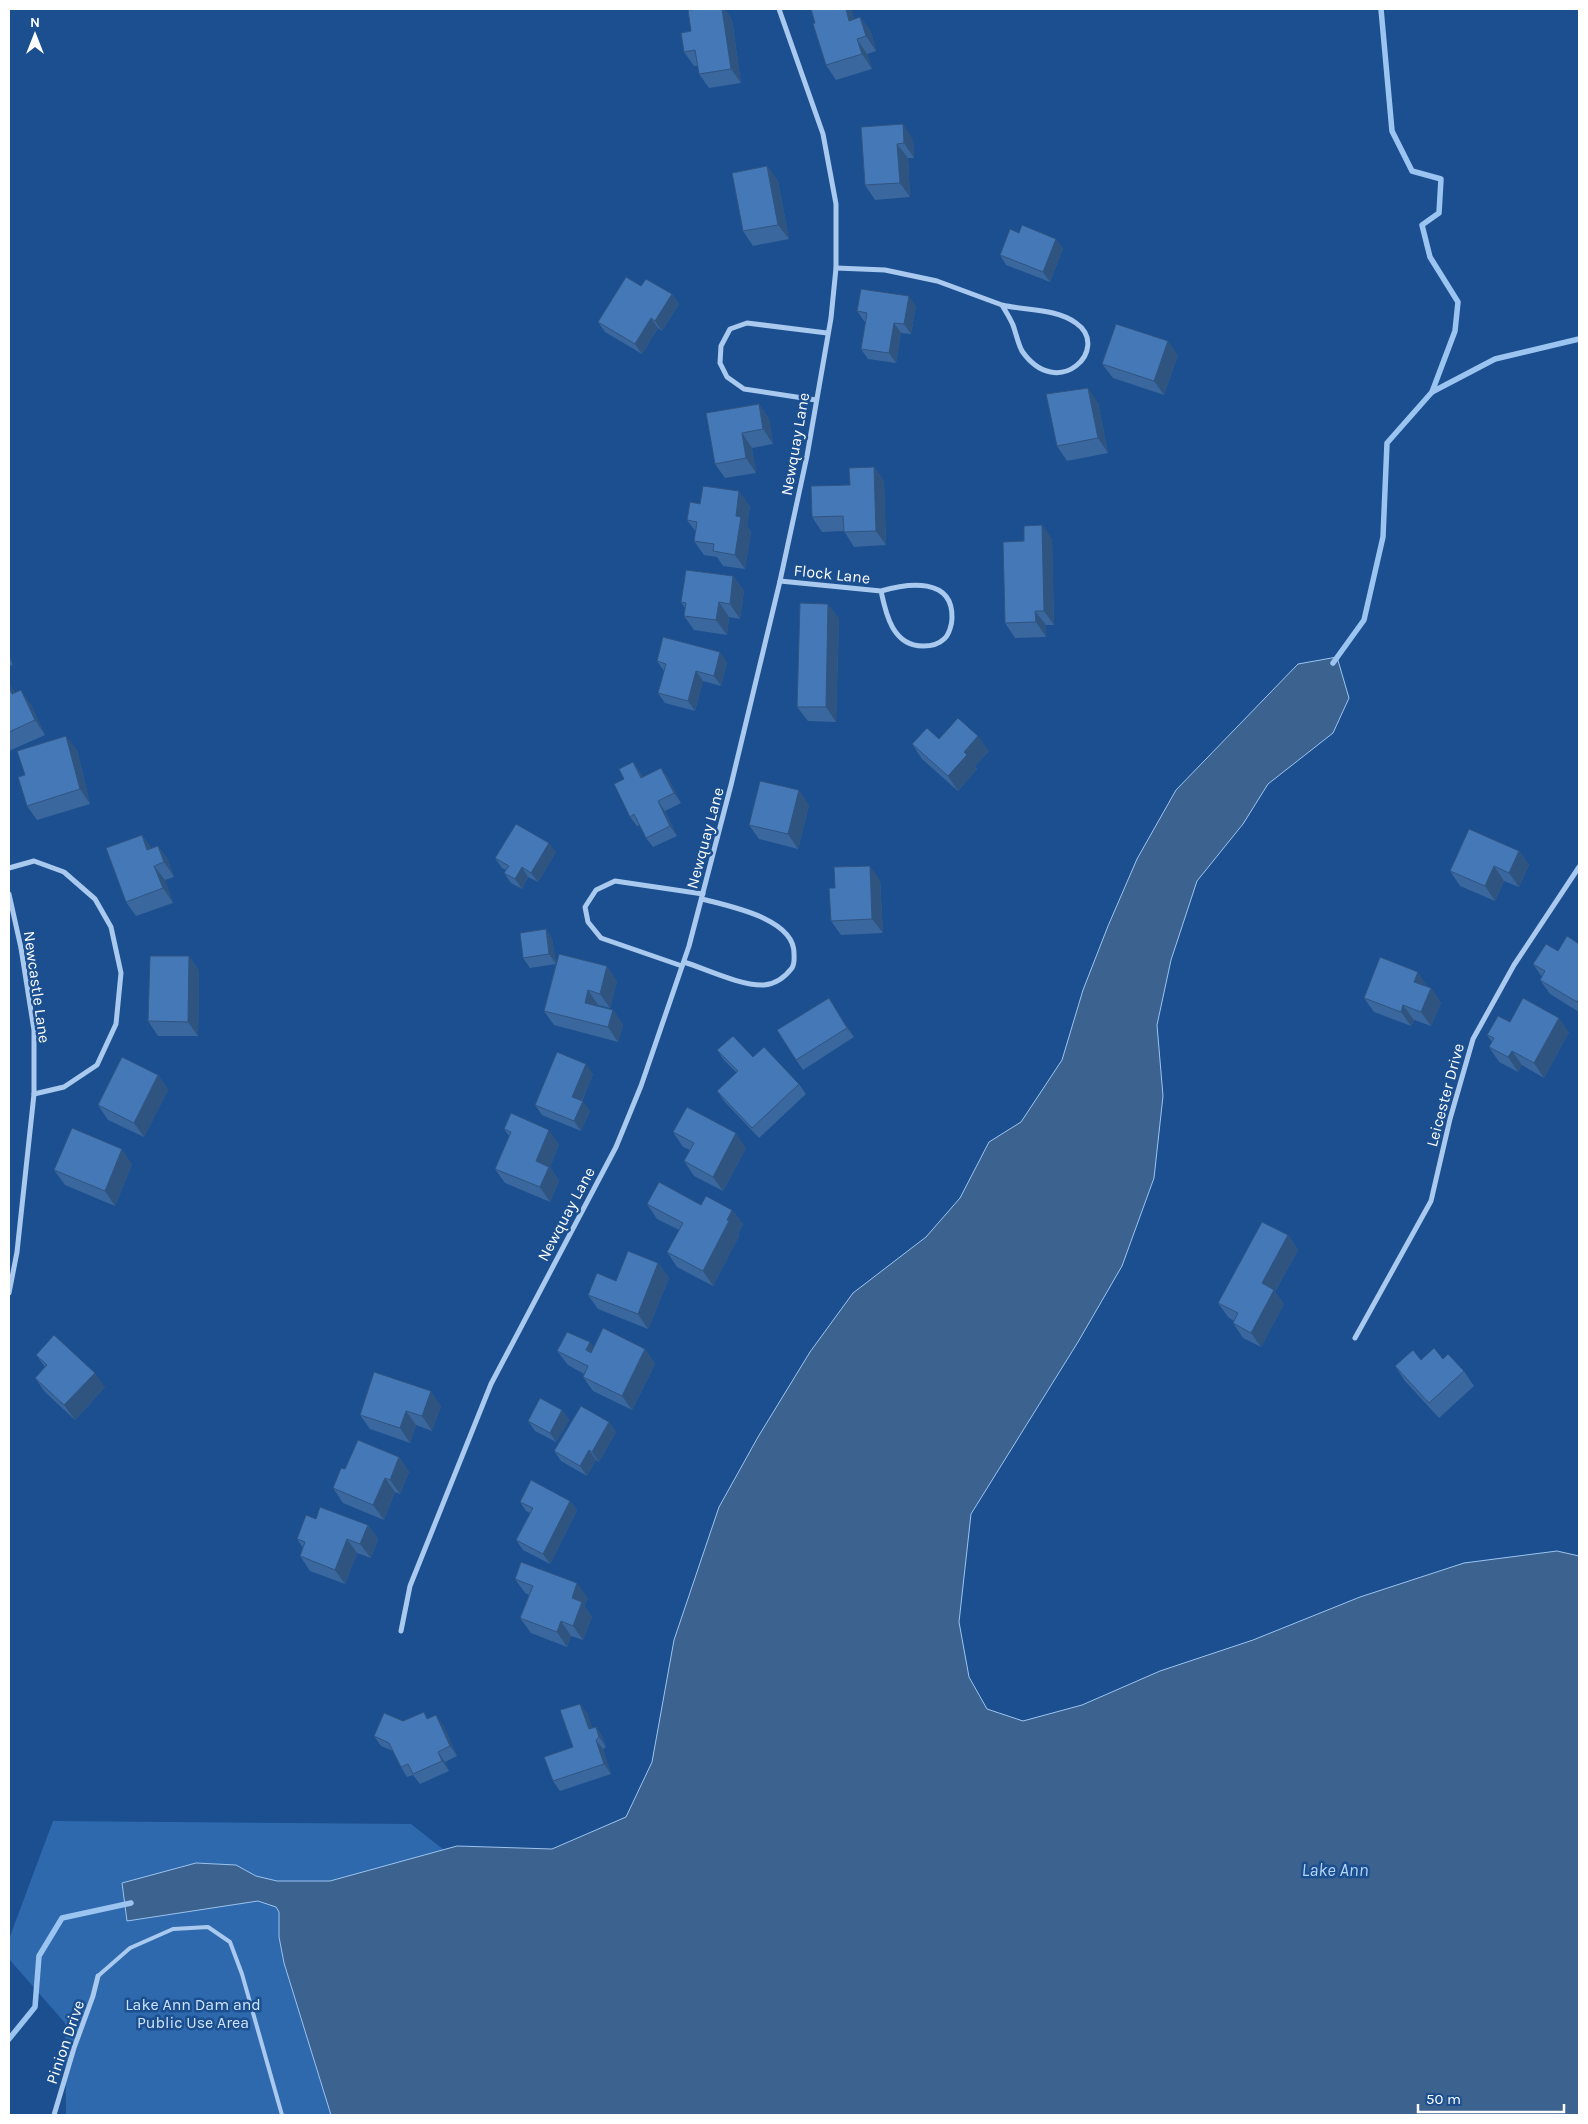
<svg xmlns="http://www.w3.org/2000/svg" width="1588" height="2124" viewBox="0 0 1588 2124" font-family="Karla,sans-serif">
  <rect width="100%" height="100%" fill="#1b4f8f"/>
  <polygon fill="#2e69ad" points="53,1821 411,1824 444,1850 330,1881 277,1881 256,1876 236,1865 196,1863 122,1883 127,1921 258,1901 276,1906 279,1912 279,1937 284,1963 331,2115 66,2115 65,2023 9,1959 9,1939"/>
  <polygon fill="#3c6290" stroke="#9cc4f0" points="1337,657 1349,698 1333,733 1268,784 1243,824 1197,881 1171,960 1157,1025 1163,1096 1154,1178 1122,1266 1078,1342 971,1514 959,1622 969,1677 987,1709 1023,1721 1082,1705 1160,1671 1253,1640 1360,1597 1464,1563 1557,1551 1579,1556 1579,2115 331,2115 284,1963 279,1937 279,1912 276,1907 258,1901 127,1921 122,1883 196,1863 236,1865 256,1876 277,1881 330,1881 457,1846 552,1849 626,1817 652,1762 674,1640 719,1507 758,1437 810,1352 853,1293 926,1237 960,1198 989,1142 1021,1122 1062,1060 1083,990 1108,926 1137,859 1176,790 1298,664"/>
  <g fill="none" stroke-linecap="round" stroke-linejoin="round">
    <g stroke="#9cc4f0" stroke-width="5.5">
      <polyline points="1381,9 1392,131 1412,171 1441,179 1439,213 1422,225 1430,257 1458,302 1455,331 1432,392"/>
      <polyline points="1333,663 1364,620 1383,537 1387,443 1432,392 1495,359 1579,339"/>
      <polyline points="9,2039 35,2007 39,1956 62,1918 131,1903"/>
    </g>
    <polyline stroke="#a9c9ee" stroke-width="4" points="98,1976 130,1948 173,1929 208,1927 230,1942 242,1974 282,2115"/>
    <g stroke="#a9c9ee" stroke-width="5">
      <path d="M836,268L885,270L937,281L1002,305C1006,312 1010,318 1013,325C1016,333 1018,344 1022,351C1058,403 1112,348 1076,323C1055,308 1027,311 1002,305"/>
      <polyline points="816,400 744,389 727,377 720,363 721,346 730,329 747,323 827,333"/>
      <path d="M780,581L881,591C886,615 893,646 923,646C930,646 939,644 944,639C949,635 952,624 952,618C953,577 908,583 881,591"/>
      <polyline points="9,868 34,861 64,872 95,899 111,927 121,973 116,1024 97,1065 64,1087 34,1094"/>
      <polyline points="9,894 21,948 34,1030 34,1094 17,1252 9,1293"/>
      <path d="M684,962C706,969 741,986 764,985C777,984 785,977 792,968C795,963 794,958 794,953C794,918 728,906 702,899"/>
      <polyline points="682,966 601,938 588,922 585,907 596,890 615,881 703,894"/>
      <polyline points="1355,1338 1431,1201 1450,1119 1473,1039 1514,965 1579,867"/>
      <polyline points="401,1631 410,1586 491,1384 616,1147 641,1086 689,946 731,785 780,581 807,456 831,318 836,268 836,204 823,134 779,9"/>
      <polyline points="54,2115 74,2048 93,1996 98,1976"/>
    </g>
  </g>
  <g fill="#3a679d">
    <polygon points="699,9 724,9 732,20 741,83 709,88 699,74 698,66 694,66 684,52"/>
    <polygon points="811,9 851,9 854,19 860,17 871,32 876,51 867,54 872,69 836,80 826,65"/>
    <polygon points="861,127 913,139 914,158 908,158 910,197 875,200 865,185"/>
    <polygon points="767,166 778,181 789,239 753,246 743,231"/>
    <polygon points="1063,248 1050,282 1006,265 1000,255"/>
    <polygon points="641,286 672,294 679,304 662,331 658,328 642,354 605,332 598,322"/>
    <polygon points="916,306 911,334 901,333 896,363 868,359 861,349 866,322 864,321 857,311"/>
    <polygon points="1178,355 1164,395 1113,378 1102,364"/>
    <polygon points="1098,403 1108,453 1067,461 1057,446"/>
    <polygon points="759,404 769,419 773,444 752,448 756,473 725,478 715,464"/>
    <polygon points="874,467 884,481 886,545 854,547 844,531 822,532 812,517 850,485"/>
    <polygon points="700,504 750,506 747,526 751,532 745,569 723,566 717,557 704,555 694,541 696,532 687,520"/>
    <polygon points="1042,525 1052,540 1054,625 1046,625 1046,637 1015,638 1005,623 1024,541"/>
    <polygon points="733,576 744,591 740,619 729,617 727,635 694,630 684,616 685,608 681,602"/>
    <polygon points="839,618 836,722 808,721 797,707"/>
    <polygon points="9,654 13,665 9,666"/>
    <polygon points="657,661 727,662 721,686 703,681 695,711 665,703 658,693 664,671"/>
    <polygon points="9,684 15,693 31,705 45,735 9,751"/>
    <polygon points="939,739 989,751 975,766 977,769 958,791 922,759 912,744"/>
    <polygon points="77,750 90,804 37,820 27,806 25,775"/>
    <polygon points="633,762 643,777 661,768 668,778 681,803 665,811 677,836 653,847 646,838 640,825 637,826 630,817 624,779"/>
    <polygon points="809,805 798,849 759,839 749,825"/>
    <polygon points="142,835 151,848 158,846 168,860 174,877 165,880 173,903 136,916 126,902"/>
    <polygon points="1519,851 1529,865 1519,887 1504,881 1495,901 1460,886 1450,871"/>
    <polygon points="556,852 538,882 528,877 522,889 511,883 504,873 506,870 502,868 495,858"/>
    <polygon points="880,880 883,933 841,935 831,921 835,888"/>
    <polygon points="546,929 552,939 556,963 617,981 610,1008 598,1005 598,1006 613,1010 623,1025 618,1042 554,1025 544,1011 556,964 530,968 523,958"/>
    <polygon points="1579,944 1579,1012 1550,994 1540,980 1542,977 1533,964 1558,951"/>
    <polygon points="189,956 199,971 198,1036 158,1036 148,1021"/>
    <polygon points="1428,987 1431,988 1441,1003 1431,1026 1414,1020 1411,1026 1374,1012 1364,998"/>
    <polygon points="835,1008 854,1037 803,1070 796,1060"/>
    <polygon points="1510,1022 1569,1032 1544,1078 1522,1065 1518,1072 1499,1062 1489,1047 1492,1042 1487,1035"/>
    <polygon points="717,1050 753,1057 799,1084 806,1094 759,1138 724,1101 717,1091 737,1073 724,1060"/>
    <polygon points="593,1074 582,1101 590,1111 581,1131 542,1115 535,1105"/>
    <polygon points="158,1075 168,1090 144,1137 108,1120 98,1105"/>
    <polygon points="504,1129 559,1144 550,1167 559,1181 550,1202 505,1183 495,1169 509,1136"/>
    <polygon points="673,1132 746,1148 723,1191 694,1176 684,1161 690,1150 683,1147"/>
    <polygon points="132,1164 115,1206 65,1185 54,1170"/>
    <polygon points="647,1204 701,1205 732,1210 743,1224 738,1234 739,1236 713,1286 677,1267 667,1252 679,1230 657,1219"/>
    <polygon points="1288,1235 1298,1250 1275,1292 1284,1304 1261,1347 1243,1338 1233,1323 1234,1321 1228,1317 1218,1303"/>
    <polygon points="658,1263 669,1278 648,1329 598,1309 588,1295 616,1281"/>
    <polygon points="593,1348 645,1349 655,1364 632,1410 593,1391 583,1377 584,1374 568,1365 557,1351"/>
    <polygon points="36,1355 105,1387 75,1420 45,1392 35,1378 45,1367"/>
    <polygon points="1443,1359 1464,1371 1474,1386 1439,1418 1405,1381 1395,1366 1421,1360"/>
    <polygon points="441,1406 432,1431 416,1425 410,1443 370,1429 360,1415"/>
    <polygon points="562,1410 569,1420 556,1442 535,1431 528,1421"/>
    <polygon points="609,1422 616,1432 599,1462 596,1460 587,1476 561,1461 554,1451"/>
    <polygon points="399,1457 409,1472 400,1494 395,1492 384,1520 343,1503 333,1488 345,1469"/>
    <polygon points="570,1501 577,1510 550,1564 523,1550 516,1540 530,1513 526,1511 520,1502"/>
    <polygon points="316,1519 368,1525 378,1539 371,1558 357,1553 345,1584 310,1571 300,1556 303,1548 297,1539"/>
    <polygon points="515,1579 588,1598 584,1606 592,1617 583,1640 571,1636 567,1647 531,1633 520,1618 529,1595 525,1593"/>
    <polygon points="587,1713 592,1728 596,1727 602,1736 606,1747 603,1749 611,1774 560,1791 553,1781 573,1747"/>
    <polygon points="429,1718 443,1725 457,1756 445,1762 449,1771 420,1784 413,1775 407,1777 401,1767 393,1751 381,1746 374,1736 403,1721"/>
  </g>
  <g fill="#305480">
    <polygon points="722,9 724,9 732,20 741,83 731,69"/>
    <polygon points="846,9 851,9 859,35 849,21"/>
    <polygon points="860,17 871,32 876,51 866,36"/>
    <polygon points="857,39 867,54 872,69 862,54"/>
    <polygon points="903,124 913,139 914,158 904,143"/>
    <polygon points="897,144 908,158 910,197 900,183"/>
    <polygon points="767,166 778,181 789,239 778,225"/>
    <polygon points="1056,239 1063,248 1050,282 1043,272"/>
    <polygon points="672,294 679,304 662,331 655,321"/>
    <polygon points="909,296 916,306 911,334 904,324"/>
    <polygon points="651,318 658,328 642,354 635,344"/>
    <polygon points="894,323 901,333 896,363 889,353"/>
    <polygon points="1168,341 1178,355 1164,395 1154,381"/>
    <polygon points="1088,388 1098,403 1108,453 1098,438"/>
    <polygon points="759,404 769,419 773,444 763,429"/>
    <polygon points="742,433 752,448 756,473 746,458"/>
    <polygon points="874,467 884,481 886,545 876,531"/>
    <polygon points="739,491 750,506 747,526 751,532 745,569 735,555 736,516"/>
    <polygon points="1042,525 1052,540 1054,625 1044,611"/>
    <polygon points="733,576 744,591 740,619 730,604"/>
    <polygon points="719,602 729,617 727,635 716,620"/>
    <polygon points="828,604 839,618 836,722 826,707"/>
    <polygon points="1035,611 1046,625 1046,637 1036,622"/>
    <polygon points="720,652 727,662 721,686 714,676"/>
    <polygon points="9,654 13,665 9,658"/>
    <polygon points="696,671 703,681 695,711 688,701"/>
    <polygon points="9,684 14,691 22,709 12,694 9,688"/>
    <polygon points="21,690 31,705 45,735 35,720"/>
    <polygon points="66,736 77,750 90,804 80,789"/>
    <polygon points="978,736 989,751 975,766 977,769 958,791 948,776 964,752"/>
    <polygon points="633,762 640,772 648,788 641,778"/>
    <polygon points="661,768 668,778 681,803 674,793"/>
    <polygon points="799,790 809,805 798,849 788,834"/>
    <polygon points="658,801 665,811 677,836 670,826"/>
    <polygon points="142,835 152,849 147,850"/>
    <polygon points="549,843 556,852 538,882 531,873"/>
    <polygon points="158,846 168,860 174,877 164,862"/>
    <polygon points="1519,851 1529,865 1519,887 1509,873"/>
    <polygon points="154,866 165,880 173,903 163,888"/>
    <polygon points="870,866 880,880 883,933 872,919"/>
    <polygon points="1494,866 1504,881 1495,901 1485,886"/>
    <polygon points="522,867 528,877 522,889 515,879"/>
    <polygon points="546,929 552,939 556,964 549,954"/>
    <polygon points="189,956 199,971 198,1036 188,1022"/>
    <polygon points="607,966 617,981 610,1008 600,994"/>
    <polygon points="1418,972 1428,987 1414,982"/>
    <polygon points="1431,988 1441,1003 1431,1026 1421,1012"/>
    <polygon points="588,990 598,1005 595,1017 585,1003"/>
    <polygon points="829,998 835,1008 854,1037 847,1028"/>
    <polygon points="1579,998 1579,1006 1577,1002"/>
    <polygon points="1403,1005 1414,1020 1411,1026 1401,1012"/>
    <polygon points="613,1010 623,1025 618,1042 608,1027"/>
    <polygon points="1559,1018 1569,1032 1544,1078 1534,1063"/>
    <polygon points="1512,1051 1522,1065 1518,1072 1508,1057"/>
    <polygon points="586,1064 593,1074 579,1107 572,1097"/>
    <polygon points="158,1075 168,1090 144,1137 134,1123"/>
    <polygon points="583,1101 590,1111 581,1131 574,1121"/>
    <polygon points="549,1130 559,1144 550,1167 559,1181 550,1202 540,1187 536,1161"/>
    <polygon points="736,1133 746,1148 723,1191 713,1177"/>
    <polygon points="122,1149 132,1164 115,1206 105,1191"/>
    <polygon points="732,1210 743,1224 738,1234 739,1236 713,1286 703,1271"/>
    <polygon points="1288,1235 1298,1250 1275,1292 1284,1304 1261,1347 1251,1333 1262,1283"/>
    <polygon points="658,1263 669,1278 648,1329 638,1314"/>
    <polygon points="590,1342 600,1357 586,1350"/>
    <polygon points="645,1349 655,1364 632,1410 622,1396"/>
    <polygon points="95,1373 105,1387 75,1420 64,1405"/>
    <polygon points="431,1391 441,1406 432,1431 422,1416"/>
    <polygon points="562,1410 569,1420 556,1442 550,1433"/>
    <polygon points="406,1411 416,1425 410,1443 400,1428"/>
    <polygon points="609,1422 616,1432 599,1462 592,1452"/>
    <polygon points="589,1450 596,1460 587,1476 580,1466"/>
    <polygon points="399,1457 409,1472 400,1494 390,1480"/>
    <polygon points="385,1478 395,1492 384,1520 373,1505"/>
    <polygon points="570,1501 577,1510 550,1564 543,1554"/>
    <polygon points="368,1525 378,1539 371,1558 360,1544"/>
    <polygon points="347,1539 357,1553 345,1584 335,1570"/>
    <polygon points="577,1583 588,1598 584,1606 592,1617 583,1640 573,1626 572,1598"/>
    <polygon points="561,1621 571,1636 567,1647 557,1632"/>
    <polygon points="580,1704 587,1713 596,1739 589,1729"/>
    <polygon points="436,1715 443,1725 457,1756 450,1746"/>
    <polygon points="596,1727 602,1736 606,1747 599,1737"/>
    <polygon points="596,1740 603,1749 611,1774 604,1764"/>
    <polygon points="438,1752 445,1762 449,1771 442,1761"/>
  </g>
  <g fill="#4478b7" stroke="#305480">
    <polygon points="699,9 722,9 731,69 699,74 695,50 684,52 681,33 691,31 688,10"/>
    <polygon points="811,9 846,9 849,21 860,17 866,36 857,39 862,54 826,65 813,24 815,23"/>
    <polygon points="903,124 904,143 897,144 900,183 865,185 861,127"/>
    <polygon points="767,166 778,225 743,231 732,173"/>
    <polygon points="1022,225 1056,239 1043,272 1000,255 1010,229 1019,233"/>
    <polygon points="626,277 641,286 646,279 672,294 655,321 651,318 635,344 598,322"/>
    <polygon points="861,289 909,296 904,324 894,323 889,353 861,349 867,313 857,311"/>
    <polygon points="1116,324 1168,341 1154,381 1102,364"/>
    <polygon points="1088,388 1098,438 1057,446 1046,394"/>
    <polygon points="759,404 763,429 742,433 746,458 715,464 706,413"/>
    <polygon points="874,467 876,531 844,532 843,516 812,517 811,486 850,485 849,468"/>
    <polygon points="703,486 739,491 736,516 741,517 735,555 713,551 714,544 694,541 697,522 687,520 690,502 700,504"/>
    <polygon points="1042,525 1044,611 1035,611 1036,622 1005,623 1003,542 1024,541 1024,526"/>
    <polygon points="686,570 733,576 730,604 719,602 716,620 684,616 686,603 681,602"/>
    <polygon points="800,603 828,604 826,707 797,707"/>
    <polygon points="663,637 720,652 714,676 696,671 688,701 658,693 666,664 657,661"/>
    <polygon points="9,688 12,694 21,690 35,720 9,732"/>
    <polygon points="958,718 978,736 964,752 967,755 948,776 912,744 927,728 939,739"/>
    <polygon points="66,736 80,789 27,806 18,777 25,775 17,751"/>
    <polygon points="633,762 641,778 661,768 674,793 658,801 670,826 646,838 634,814 630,817 614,784 624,779 619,769"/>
    <polygon points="760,781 799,790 788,834 749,825"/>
    <polygon points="516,824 549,843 531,873 522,867 515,879 504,873 509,866 495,858"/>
    <polygon points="1469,829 1519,851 1509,873 1494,866 1485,886 1450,871"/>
    <polygon points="142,835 147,850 158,846 164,862 154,866 163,888 126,902 106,848"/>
    <polygon points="870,866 872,919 831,921 829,888 835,888 834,867"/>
    <polygon points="546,929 549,954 523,958 520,933"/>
    <polygon points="1567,936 1579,944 1579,998 1577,1002 1540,980 1545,971 1533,964 1546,944 1558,951"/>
    <polygon points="559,954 607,966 600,994 588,990 585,1003 613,1010 608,1027 544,1011"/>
    <polygon points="150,956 189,956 188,1022 148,1021"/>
    <polygon points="1380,957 1418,972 1414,982 1431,988 1421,1012 1403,1005 1401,1012 1364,998"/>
    <polygon points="829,998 847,1028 796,1060 777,1030"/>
    <polygon points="1523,998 1559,1018 1534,1063 1512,1051 1508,1057 1489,1047 1494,1038 1487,1035 1498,1016 1510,1022"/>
    <polygon points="733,1036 753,1057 764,1047 799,1084 752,1128 717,1091 738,1071 717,1050"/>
    <polygon points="557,1052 586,1064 572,1097 583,1101 574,1121 535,1105"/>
    <polygon points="122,1057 158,1075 134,1123 98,1105"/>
    <polygon points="687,1107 736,1133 713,1177 684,1161 694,1143 673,1132"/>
    <polygon points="511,1113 549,1130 536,1161 549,1167 540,1187 495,1169 511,1132 504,1129"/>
    <polygon points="72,1128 122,1149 105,1191 54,1170"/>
    <polygon points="659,1182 701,1205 706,1196 732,1210 727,1220 729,1221 703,1271 667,1252 683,1223 647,1204"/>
    <polygon points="1262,1222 1288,1235 1262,1283 1274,1290 1251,1333 1233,1323 1238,1313 1218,1303"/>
    <polygon points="628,1251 658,1263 638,1314 588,1295 597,1273 616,1281"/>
    <polygon points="603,1328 645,1349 622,1396 583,1377 588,1366 557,1351 567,1332 590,1342 586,1350 591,1353"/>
    <polygon points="54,1335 95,1373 64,1405 35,1378 47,1365 36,1355"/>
    <polygon points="1434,1348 1443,1359 1448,1354 1464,1371 1429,1403 1395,1366 1413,1350 1421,1360"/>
    <polygon points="374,1372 431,1391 422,1416 406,1411 400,1428 360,1415"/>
    <polygon points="540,1398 562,1410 550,1433 528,1421"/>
    <polygon points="581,1406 609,1422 592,1452 589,1450 580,1466 554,1451"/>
    <polygon points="358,1440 399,1457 390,1480 385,1478 373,1505 333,1488 341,1468 345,1469"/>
    <polygon points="531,1480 570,1501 543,1554 516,1540 533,1508 520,1502"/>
    <polygon points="320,1507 368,1525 360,1544 347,1539 335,1570 300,1556 305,1542 297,1539 306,1515 316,1519"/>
    <polygon points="521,1562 577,1583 572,1598 582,1602 573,1626 561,1621 557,1632 520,1618 533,1586 515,1579"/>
    <polygon points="580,1704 589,1729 596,1727 599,1737 596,1740 604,1764 553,1781 544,1757 573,1747 560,1710"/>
    <polygon points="424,1712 427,1719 436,1715 450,1746 438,1752 442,1761 413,1774 408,1764 401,1767 389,1743 374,1736 384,1713 403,1721"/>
  </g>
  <g text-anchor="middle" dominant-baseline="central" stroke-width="5" stroke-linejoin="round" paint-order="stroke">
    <g font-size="16" fill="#fff" stroke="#1b4f8f">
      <text transform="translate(795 444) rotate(-80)">Newquay Lane</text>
      <text transform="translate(832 574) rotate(6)">Flock Lane</text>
      <text transform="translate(705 838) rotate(-75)">Newquay Lane</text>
      <text transform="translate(37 987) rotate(82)">Newcastle Lane</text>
      <text transform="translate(1445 1095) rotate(-75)">Leicester Drive</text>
      <text transform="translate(566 1214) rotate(-62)">Newquay Lane</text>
      <text transform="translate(65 2042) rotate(-71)">Pinion Drive</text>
    </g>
    <g font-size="16" fill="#cfe3fa" stroke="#1b4f8f">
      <text x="193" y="2004">Lake Ann Dam and<tspan x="193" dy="18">Public Use Area</tspan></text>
    </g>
    <g font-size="18" font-style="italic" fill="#b5d3f5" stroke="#1b4f8f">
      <text x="1335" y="1870">Lake Ann</text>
    </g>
  </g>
  <rect width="1588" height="2124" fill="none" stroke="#ffffff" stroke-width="20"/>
  <g transform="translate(35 35)" stroke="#1b4f8f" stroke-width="4" paint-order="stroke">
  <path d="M0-4L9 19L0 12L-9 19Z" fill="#ffffff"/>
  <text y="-8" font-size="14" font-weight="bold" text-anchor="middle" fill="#ffffff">N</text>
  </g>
  <path d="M1418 2104v8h146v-8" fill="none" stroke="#ffffff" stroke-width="2.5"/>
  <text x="1426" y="2104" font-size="15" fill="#ffffff" stroke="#1b4f8f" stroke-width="4" paint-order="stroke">50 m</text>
</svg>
